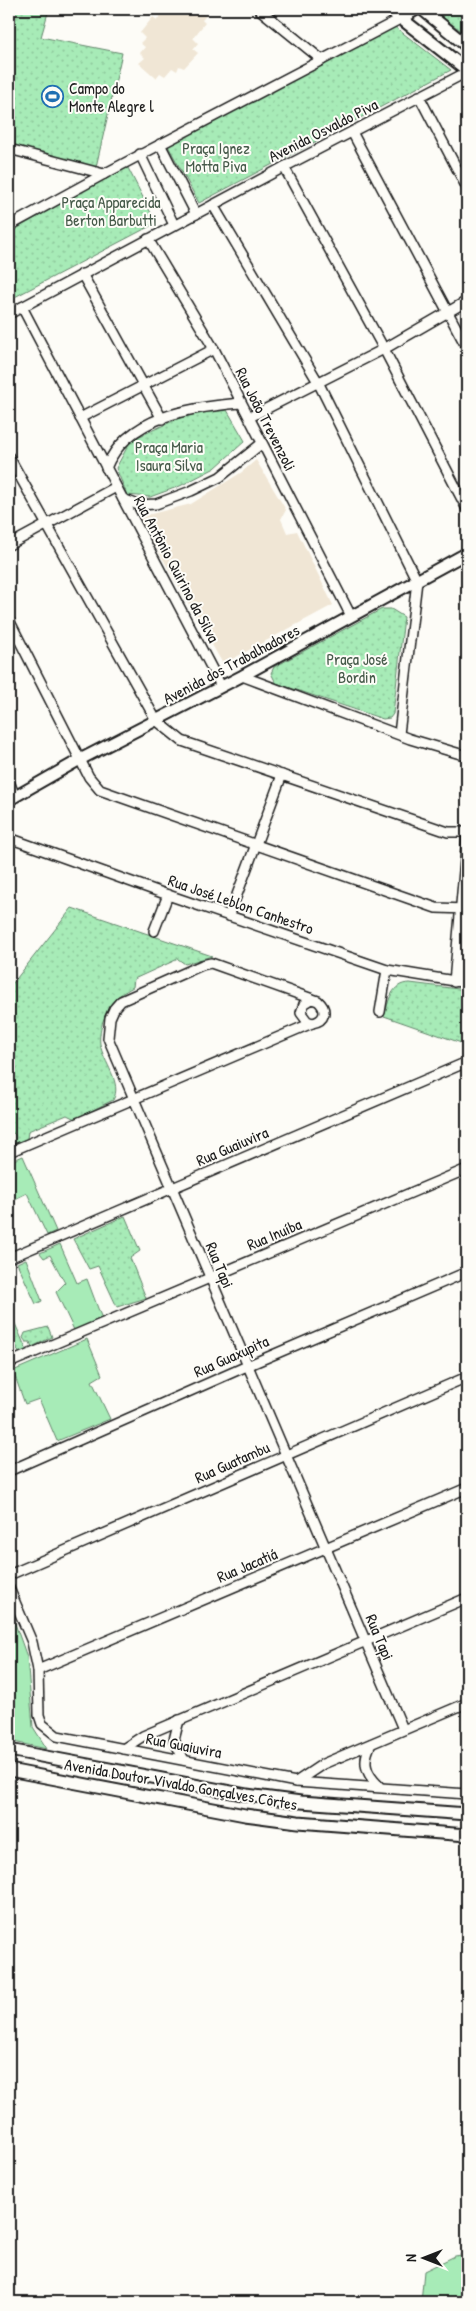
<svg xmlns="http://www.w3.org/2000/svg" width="476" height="2311" viewBox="0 0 476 2311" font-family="'Patrick Hand',sans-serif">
  <defs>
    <pattern id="park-dots" width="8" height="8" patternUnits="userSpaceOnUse" patternTransform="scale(1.25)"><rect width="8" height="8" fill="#a7ebb7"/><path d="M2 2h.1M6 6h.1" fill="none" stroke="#8fc99d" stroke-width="1.8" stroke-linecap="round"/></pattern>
  </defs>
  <rect width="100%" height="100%" fill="#fdfcf7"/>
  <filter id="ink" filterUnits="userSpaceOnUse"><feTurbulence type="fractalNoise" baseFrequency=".02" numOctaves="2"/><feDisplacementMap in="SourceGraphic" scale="10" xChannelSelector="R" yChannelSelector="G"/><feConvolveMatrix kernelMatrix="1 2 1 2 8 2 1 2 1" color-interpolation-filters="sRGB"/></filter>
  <g filter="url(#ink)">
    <g fill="#f0e6d5">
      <polygon points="156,9 198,9 206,16 202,20 205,23 193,38 198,43 193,49 198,53 184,68 179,66 177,71 172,68 165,76 160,73 156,78 139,63 145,58 140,53 145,47 140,43 145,38 140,33 153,17 157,20 162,14"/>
      <polygon points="256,460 286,510 281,519 287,533 297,531 333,605 223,664 139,517 191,504 242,472"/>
    </g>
    <g fill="#a7ebb7" stroke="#62846a">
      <polygon points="23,1156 56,1231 47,1235 27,1193 9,1202 9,1162"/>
      <polygon points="60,1244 77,1283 87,1279 102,1319 74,1330 56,1292 65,1283 50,1255 44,1258 40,1253"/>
      <polygon points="26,1259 42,1301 36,1304 17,1263"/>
      <polygon points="87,1339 102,1375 92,1381 110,1419 57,1441 39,1399 25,1404 13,1371"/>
      <polygon points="9,1607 27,1657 33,1727 47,1749 9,1741"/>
      <polygon points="467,2254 467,2302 421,2302 424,2271 455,2256"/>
    </g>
    <g fill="url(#park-dots)" stroke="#62846a">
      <polygon points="9,9 49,9 41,37 122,53 96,167 9,145"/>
      <polygon points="442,9 467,9 467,35 435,12"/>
      <polygon points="395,27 451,70 199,203 168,146"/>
      <polygon points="127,166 156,223 9,300 9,233"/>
      <polygon points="227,410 245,441 215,468 180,486 150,497 127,495 116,468 131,440 186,415"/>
      <polygon points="382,609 391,609 404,617 393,714 390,718 383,719 276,683 271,673 274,667"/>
      <path d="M72,908L212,956L185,964L178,959L134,979L133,987C114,998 111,1000 103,1021C101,1028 99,1036 100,1044C103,1062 123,1083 113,1100L75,1119L67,1115L28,1131L27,1139L15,1143V1135L9,1129V988Z"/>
      <path d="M410,983L467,990V1045L384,1016C389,1001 391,983 410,983Z"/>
      <polygon points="125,1216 140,1251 130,1258 146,1298 117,1307 98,1266 89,1269 73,1239"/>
      <polygon points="9,1310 27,1351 20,1355 9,1332"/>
      <polygon points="48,1327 52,1337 32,1347 30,1342 26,1342 23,1338 25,1333"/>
    </g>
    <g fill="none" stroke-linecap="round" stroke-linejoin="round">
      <defs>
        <g id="minor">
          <polyline points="259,9 322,60"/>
          <polyline points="419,96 467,188"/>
          <polyline points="352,132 467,348"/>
          <polyline points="160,144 196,214"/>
          <polyline points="9,149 104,174"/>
          <polyline points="140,154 174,225"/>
          <polyline points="284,167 384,349 467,509"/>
          <polyline points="213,205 318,382 417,581 399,734"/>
          <polyline points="9,226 104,174 402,18"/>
          <polyline points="148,239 214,349 351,616"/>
          <polyline points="82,274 162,419"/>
          <polyline points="22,307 221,686"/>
          <polyline points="9,314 284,167 467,72"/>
          <polyline points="250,417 384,349 467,301"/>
          <polyline points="80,418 214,349"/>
          <polyline points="9,457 156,720 182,741 448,832 467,832"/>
          <path d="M106,468C127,416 192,407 241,403"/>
          <polyline points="123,499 138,505 156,504 191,491 220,477 261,444"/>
          <polyline points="9,545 116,487"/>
          <polyline points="9,620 89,777 100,790 436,908 467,909"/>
          <polyline points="242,676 410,739 467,756"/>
          <polyline points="9,781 15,797"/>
          <polyline points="9,838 168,895 387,970 467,983"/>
          <polyline points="229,916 282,775"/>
          <polyline points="154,931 168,895"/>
          <polyline points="454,982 467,837"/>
          <polyline points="380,1012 387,970"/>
          <polyline points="312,1023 307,1021 301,1013 304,1004 312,999"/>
          <path d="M9,1152L312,1023C325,1021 328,1010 318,1001L211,963L202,965L121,1001L114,1009L110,1018L108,1038L403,1729"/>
          <polyline points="9,1258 467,1062"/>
          <polyline points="9,1363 467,1169"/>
          <polyline points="9,1471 247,1366 467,1272"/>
          <polyline points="9,1575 467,1377"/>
          <polyline points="9,1588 32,1642 38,1670 39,1715 42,1724 57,1736 296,1782 467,1794"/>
          <polyline points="38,1670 467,1488"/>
          <polyline points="179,1720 174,1740 184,1760"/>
          <path d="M371,1744C362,1761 365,1773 379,1786"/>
          <polyline points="123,1749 143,1736 467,1598"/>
          <polyline points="296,1782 323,1764 467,1703"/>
        </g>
        <g id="tertiary">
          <polyline points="402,18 418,9"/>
          <polyline points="9,800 81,759 242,676 467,553"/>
        </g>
        <g id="secondary">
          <polyline points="389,9 467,70"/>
          <polyline points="422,9 467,46"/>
          <polyline points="9,1750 247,1795 301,1802 467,1814"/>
          <polyline points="9,1770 245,1815 298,1822 467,1835"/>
        </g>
      </defs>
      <use href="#minor" stroke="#1c1c1c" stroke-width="12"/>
      <use href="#tertiary" stroke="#1c1c1c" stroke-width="14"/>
      <use href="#secondary" stroke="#1c1c1c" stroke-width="15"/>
      <use href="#minor" stroke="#fdfcf7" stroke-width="9"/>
      <use href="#tertiary" stroke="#fdfcf7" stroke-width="10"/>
      <use href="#secondary" stroke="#fdfcf7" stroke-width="11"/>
    </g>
  </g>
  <defs>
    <symbol id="stadium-ring" viewBox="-11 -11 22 22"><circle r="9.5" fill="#fdfcf7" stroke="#1f6fb2" stroke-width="1.5"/><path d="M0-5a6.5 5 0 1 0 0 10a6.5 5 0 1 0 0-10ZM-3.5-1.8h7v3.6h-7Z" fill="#1f6fb2"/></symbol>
  </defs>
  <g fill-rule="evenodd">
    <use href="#stadium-ring" x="40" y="84" width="25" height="25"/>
  </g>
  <g text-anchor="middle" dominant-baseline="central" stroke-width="4" stroke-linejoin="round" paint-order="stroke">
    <g font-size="16" fill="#1c1c1c" stroke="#fdfcf7" text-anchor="start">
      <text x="69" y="88">Campo do<tspan x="69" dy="18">Monte Alegre l</tspan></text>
    </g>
    <g font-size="16" fill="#1c1c1c" stroke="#fdfcf7">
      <text transform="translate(323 130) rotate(-27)">Avenida Osvaldo Piva</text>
      <text transform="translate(266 419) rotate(63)">Rua João Trevenzoli</text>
      <text transform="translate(177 569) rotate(62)">Rua Antônio Quirino da Silva</text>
      <text transform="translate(231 664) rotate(-28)">Avenida dos Trabalhadores</text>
      <text transform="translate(241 904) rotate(19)">Rua José Leblon Canhestro</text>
      <text transform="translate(232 1146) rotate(-23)">Rua Guaiuvira</text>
      <text transform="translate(274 1234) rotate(-23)">Rua Inuíba</text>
      <text transform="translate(220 1265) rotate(67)">Rua Tapi</text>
      <text transform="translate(231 1356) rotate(-24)">Rua Guaxupita</text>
      <text transform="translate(232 1462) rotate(-24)">Rua Guatambu</text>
      <text transform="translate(247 1565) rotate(-23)">Rua Jacatiá</text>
      <text transform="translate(380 1637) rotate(67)">Rua Tapi</text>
      <text transform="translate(184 1745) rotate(11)">Rua Guaiuvira</text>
      <text transform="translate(181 1784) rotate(10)">Avenida Doutor Vivaldo Gonçalves Côrtes</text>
    </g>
    <g font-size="16" fill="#465a4a" stroke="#fdfcf7">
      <text x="216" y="148">Praça Ignez<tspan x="216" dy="18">Motta Piva</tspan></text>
      <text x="111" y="202">Praça Apparecida<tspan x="111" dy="18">Berton Barbutti</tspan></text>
      <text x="169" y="447">Praça Maria<tspan x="169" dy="18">Isaura Silva</tspan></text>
      <text x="357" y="659">Praça José<tspan x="357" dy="18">Bordin</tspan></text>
    </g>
  </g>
  <rect width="476" height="2311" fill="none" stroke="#fdfcf7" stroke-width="30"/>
  <rect x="15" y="15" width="446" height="2281" fill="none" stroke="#1c1c1c" stroke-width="2" filter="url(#ink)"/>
  <g transform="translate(424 2258) rotate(270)" stroke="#fdfcf7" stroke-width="4" paint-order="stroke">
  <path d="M0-4L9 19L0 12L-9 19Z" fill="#1c1c1c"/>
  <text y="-8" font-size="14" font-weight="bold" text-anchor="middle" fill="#1c1c1c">N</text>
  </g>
</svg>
